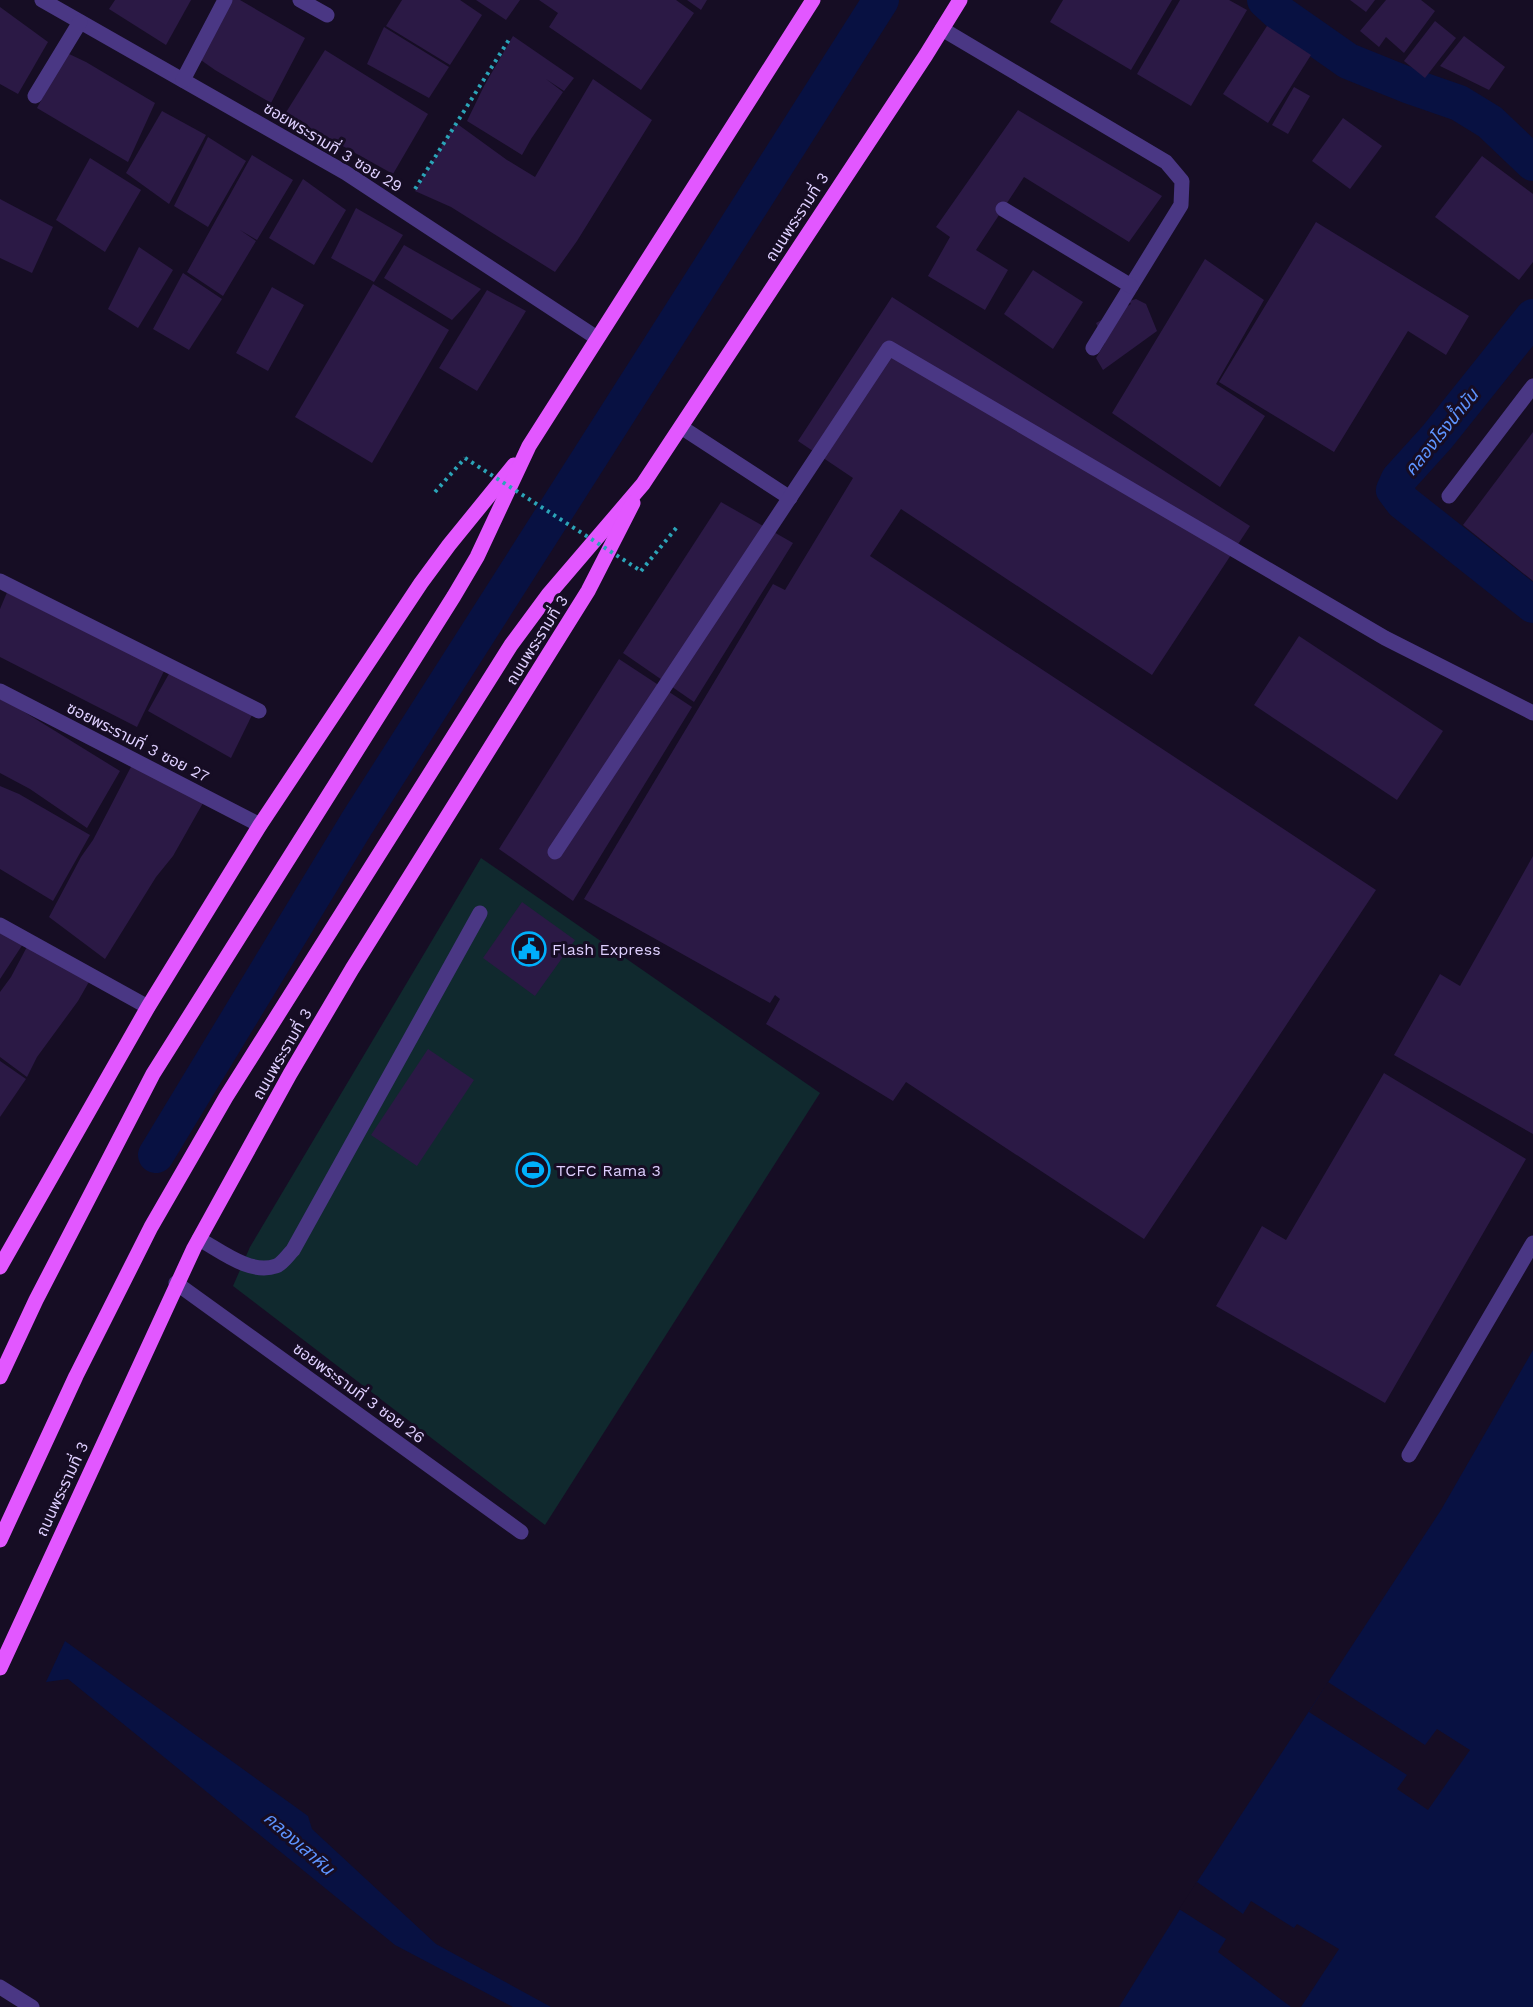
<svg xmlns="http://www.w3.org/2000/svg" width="1533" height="2007" viewBox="0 0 1533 2007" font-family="'Work Sans','Noto Sans Thai',sans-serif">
  <rect width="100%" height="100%" fill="#160d24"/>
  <polygon fill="#10292e" points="481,858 820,1093 545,1525 233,1286 250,1247"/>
  <g fill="#081142">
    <polygon points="1533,1350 1533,2007 1119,2007 1197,1882 1441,1510"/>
    <polygon points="65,1641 308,1816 312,1829 436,1944 551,2007 513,2007 395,1945 68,1679 46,1682"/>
  </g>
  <g fill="#160d24">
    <polygon points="1328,1682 1425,1745 1437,1729 1470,1750 1428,1810 1397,1789 1407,1775 1309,1712"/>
    <polygon points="1197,1882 1243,1914 1251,1901 1294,1928 1297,1924 1339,1949 1301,2007 1291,2007 1218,1952 1226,1939 1179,1909"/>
  </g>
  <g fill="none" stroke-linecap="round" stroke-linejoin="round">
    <g stroke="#081142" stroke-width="36">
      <polyline points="1265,0 1278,12 1348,61 1410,86 1459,103 1490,122 1533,163"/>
      <polyline points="1533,317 1437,437 1399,479 1394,490 1403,502 1533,605"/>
      <polyline points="156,1155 357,823 881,0"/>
    </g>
  </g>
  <g fill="#2b1945">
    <polygon points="115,0 191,0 166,45 109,9"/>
    <polygon points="230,0 240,0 305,38 271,103 215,70 198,58"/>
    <polygon points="402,0 460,0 482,15 450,65 386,26"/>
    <polygon points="476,0 520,0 506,20"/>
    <polygon points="539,0 676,0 694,13 641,90 549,27 558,13"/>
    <polygon points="687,0 707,0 701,10"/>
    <polygon points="1063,0 1172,0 1131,70 1050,22"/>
    <polygon points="1180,0 1229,0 1247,10 1191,106 1137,74"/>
    <polygon points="1350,0 1375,0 1366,12"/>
    <polygon points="1386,0 1421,0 1435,11 1404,53 1386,37 1379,47 1360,31"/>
    <polygon points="0,7 48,42 18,94 0,84"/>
    <polygon points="1435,21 1456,38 1425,78 1404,61"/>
    <polygon points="1267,26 1311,55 1268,123 1223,94"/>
    <polygon points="384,27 449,67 429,98 367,64"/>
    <polygon points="513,36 574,78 564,91 546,79 563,92 531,139 522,155 467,121 484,86"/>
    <polygon points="1464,36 1505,67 1489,90 1440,66"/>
    <polygon points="325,50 428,114 393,174 285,114"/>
    <polygon points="67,53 86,62 155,103 128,162 37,108"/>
    <polygon points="593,79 652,120 577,241 555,272 451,207 415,191 456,123 507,160 535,177"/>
    <polygon points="1294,87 1310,96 1288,134 1272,125"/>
    <polygon points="1018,110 1162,196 1129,242 1024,177 976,250 1008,270 985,310 928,276 950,237 936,227"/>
    <polygon points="162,111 206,135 169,204 126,173"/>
    <polygon points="1343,118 1382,146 1350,189 1312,161"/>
    <polygon points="208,137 246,161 208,227 174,206"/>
    <polygon points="252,155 293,180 257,240 240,230 256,241 223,296 187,272"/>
    <polygon points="1482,156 1533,194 1533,262 1519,280 1435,217"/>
    <polygon points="90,158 141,190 105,252 56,220"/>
    <polygon points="303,179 346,210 314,265 269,238"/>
    <polygon points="0,199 53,227 32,273 0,258"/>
    <polygon points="356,208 403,235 374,282 331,258"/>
    <polygon points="1316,222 1469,316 1446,355 1408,331 1334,452 1219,382"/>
    <polygon points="404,245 481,289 452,320 384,278"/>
    <polygon points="139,247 173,270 138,328 108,309"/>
    <polygon points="1205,259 1264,300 1216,384 1265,416 1220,487 1112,413"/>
    <polygon points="1033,270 1083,302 1053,349 1004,314"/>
    <polygon points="183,273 222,299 189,350 153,329"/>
    <polygon points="373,284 449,330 372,463 295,417"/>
    <polygon points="272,287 304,305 268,371 236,353"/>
    <polygon points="487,290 526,311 477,391 439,368"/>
    <polygon points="892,297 1250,526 1152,675 901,509 870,556 1376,890 1144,1239 906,1082 893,1101 766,1024 780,999 775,995 770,1003 584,899 773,584 785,590 853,478 798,441"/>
    <polygon points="1136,299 1146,304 1157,331 1103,370 1096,358 1105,343 1096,323 1131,304 1129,301"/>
    <polygon points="1533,432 1533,581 1463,525"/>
    <polygon points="721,502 793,543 694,702 623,653"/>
    <polygon points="8,590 165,669 137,727 0,657 0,609"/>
    <polygon points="1299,636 1443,731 1397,800 1254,705"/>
    <polygon points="619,659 692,707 573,901 499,849"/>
    <polygon points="170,672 253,713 231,758 148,711"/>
    <polygon points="0,697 120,771 87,828 30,789 0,773"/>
    <polygon points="133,763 203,803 173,856 156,877 105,959 49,917 81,857 93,840"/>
    <polygon points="0,786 19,794 90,835 53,901 0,869"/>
    <polygon points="1533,856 1533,1134 1394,1055 1440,974 1460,986"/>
    <polygon points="522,902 575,940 535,996 483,958"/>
    <polygon points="0,930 23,944 0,979"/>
    <polygon points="29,943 90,980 78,1001 37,1057 27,1077 0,1057 0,992 11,977"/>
    <polygon points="428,1049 474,1080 417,1166 371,1135"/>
    <polygon points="0,1061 26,1079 0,1117"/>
    <polygon points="1384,1073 1526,1159 1385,1403 1216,1306 1262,1226 1286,1240"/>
  </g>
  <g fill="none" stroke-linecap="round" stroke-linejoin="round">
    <g stroke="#2ba4b8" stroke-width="4" stroke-dasharray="3 4.5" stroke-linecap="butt">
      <polyline points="415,189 510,38"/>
      <polyline points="435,492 465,458"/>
      <polyline points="641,571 677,527"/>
    </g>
    <g stroke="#4a3784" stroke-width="15">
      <polyline points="942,29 1166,162 1182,181 1181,205 1093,348"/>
      <polyline points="1003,209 1131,286"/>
      <polyline points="681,427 790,498"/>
      <polyline points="1449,496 1533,386"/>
      <polyline points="555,852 889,348 1385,638 1533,713"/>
      <path d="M199,1239C221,1251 250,1275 276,1266C282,1264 288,1255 293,1250L480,913"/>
      <polyline points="176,1283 521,1532"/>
      <polyline points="1409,1455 1533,1243"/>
    </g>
    <g stroke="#4a3784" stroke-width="15">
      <polyline points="42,0 346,173 597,338"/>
      <polyline points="300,0 327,15"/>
      <polyline points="183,80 225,0"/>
      <polyline points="35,96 80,22"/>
      <polyline points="0,581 259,711"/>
      <polyline points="0,691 260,825"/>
      <polyline points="0,925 148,1007"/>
      <polyline points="0,1987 32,2007"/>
    </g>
    <g stroke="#e257ff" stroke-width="15">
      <polyline points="0,1267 148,1007 260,825 421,583 449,545 514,465"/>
      <polyline points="0,1377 36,1300 153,1074 454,596 477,557 529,446 813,0"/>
      <polyline points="0,1540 76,1376 151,1227 226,1097 511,645 548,595 643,484 926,55 960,0"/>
      <polyline points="0,1668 194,1248 290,1074 352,969 588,591 633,503"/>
    </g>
    <polyline stroke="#2ba4b8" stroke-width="4" stroke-dasharray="3 4.5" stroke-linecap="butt" points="465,458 641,571"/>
  </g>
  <defs>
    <symbol id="civic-ring" viewBox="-11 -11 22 22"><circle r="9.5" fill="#160d24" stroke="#00affb" stroke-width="1.5"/><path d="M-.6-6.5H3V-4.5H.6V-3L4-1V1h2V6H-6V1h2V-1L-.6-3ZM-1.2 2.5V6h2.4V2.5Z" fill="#00affb"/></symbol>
    <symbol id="stadium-ring" viewBox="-11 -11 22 22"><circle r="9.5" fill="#160d24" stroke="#00affb" stroke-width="1.5"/><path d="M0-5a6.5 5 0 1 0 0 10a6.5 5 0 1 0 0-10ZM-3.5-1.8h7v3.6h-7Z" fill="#00affb"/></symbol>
  </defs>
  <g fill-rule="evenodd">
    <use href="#civic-ring" x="510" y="930" width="38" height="38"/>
    <use href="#stadium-ring" x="514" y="1151" width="38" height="38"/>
  </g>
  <g text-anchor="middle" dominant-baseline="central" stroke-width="6" stroke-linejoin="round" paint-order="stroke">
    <g font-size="16" fill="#dfd0ff" stroke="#160d24">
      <text transform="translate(333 147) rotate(31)">ซอยพระรามที่ 3 ซอย 29</text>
      <text transform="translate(797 217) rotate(-57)">ถนนพระรามที่ 3</text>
      <text transform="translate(537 640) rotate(-58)">ถนนพระรามที่ 3</text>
      <text transform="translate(138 742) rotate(27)">ซอยพระรามที่ 3 ซอย 27</text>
      <text transform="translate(282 1054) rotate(-60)">ถนนพระรามที่ 3</text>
      <text transform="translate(359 1393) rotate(36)">ซอยพระรามที่ 3 ซอย 26</text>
      <text transform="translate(62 1489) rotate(-65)">ถนนพระรามที่ 3</text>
    </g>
    <g font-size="16" fill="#dfd0ff" stroke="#160d24" text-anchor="start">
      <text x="552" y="949">Flash Express</text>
      <text x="556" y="1170">TCFC Rama 3</text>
    </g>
    <g font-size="18" font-style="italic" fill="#5e94ff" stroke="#160d24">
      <text transform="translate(1441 432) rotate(-51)">คลองโรงน้ำมัน</text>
      <text transform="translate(299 1843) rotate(41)">คลองเสาหิน</text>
    </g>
  </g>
</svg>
